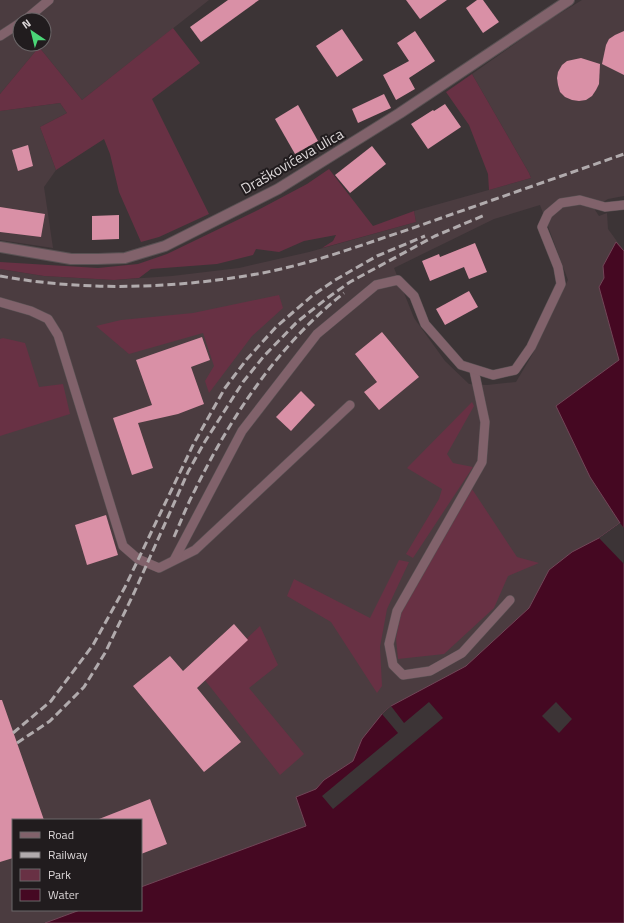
<svg xmlns="http://www.w3.org/2000/svg" width="624" height="923" viewBox="0 0 624 923" font-family="'Titillium Web',sans-serif">
  <rect width="100%" height="100%" fill="#3c3436"/>
  <g fill="#4b3c40" fill-rule="evenodd">
    <path d="M0,0H209L82,100L39,47L0,94ZM20,20H44V44H20Z"/>
    <path d="M582,0H624V196L608,199L603,202L595,210L599,216L607,213L608,229L624,251L616,243L603,266L604,278L599,287L619,360L556,406L590,477L624,464V689L549,570L529,608L466,666L391,706L362,739L353,761L324,780L316,789L296,797L306,826L141,887V820H13V910H80L45,923H0V269L44,276L114,280L172,276L239,268L309,252L416,222L414,211L531,178L529,173L472,74L546,22ZM540,205L568,280L532,355L516,382L487,385L469,384L445,361L414,318L394,268L494,219Z"/>
    <polygon points="60,103 67,113 40,127 56,170 44,187 53,248 0,240 0,111"/>
  </g>
  <g fill="#683144">
    <polygon points="173,28 200,63 152,99 209,214 159,237 141,242 119,192 110,154 104,139 56,170 40,127 67,113 60,103 0,111 0,94 39,47 82,100"/>
    <polygon points="472,74 529,173 531,178 489,190 488,174 469,125 446,92"/>
    <polygon points="329,169 373,226 414,211 416,222 322,248 333,241 336,235 304,241 279,252 256,249 253,255 217,264 151,269 139,278 114,280 44,276 0,269 0,262 98,268 138,264 167,254 258,210 307,184"/>
    <polygon points="279,295 283,308 252,336 209,393 205,381 214,366 203,333 129,354 96,326 121,320 193,313"/>
    <polygon points="3,338 25,343 39,387 63,384 70,414 0,436 0,339"/>
    <polygon points="472,402 474,406 447,454 453,463 473,467 413,558 406,554 439,499 442,489 407,468"/>
    <polygon points="472,489 517,557 539,563 508,576 494,608 444,654 398,659 396,638 401,613"/>
    <polygon points="399,560 409,562 387,609 380,647 382,686 377,693 331,622 287,596 294,579 370,618"/>
    <polygon points="260,626 278,665 249,688 304,754 280,775 204,679"/>
  </g>
  <polygon fill="#450822" stroke="#724658" points="616,242 624,251 624,923 45,923 80,910 141,910 141,887 306,826 296,797 316,789 324,780 353,761 362,739 382,714 391,706 466,666 529,608 549,570 572,552 599,538 620,523 590,477 556,406 619,360 599,287 604,278 603,266"/>
  <g fill="#3c3436">
    <polygon points="620,523 624,528 624,564 599,538"/>
    <polygon points="429,702 443,718 333,809 322,796 398,733 382,714 391,706 404,723"/>
    <polygon points="556,702 572,719 559,733 542,716"/>
  </g>
  <g fill="#d990a6">
    <polygon points="228,0 259,0 201,42 190,27"/>
    <polygon points="406,0 447,0 420,19"/>
    <polygon points="477,0 483,0 499,22 483,33 466,8"/>
    <polygon points="342,29 363,60 337,77 316,46"/>
    <polygon points="415,31 435,61 409,78 415,89 396,100 383,75 409,61 397,43"/>
    <polygon points="624,31 624,75 602,64 606,45 609,39 615,35"/>
    <polygon points="581,58 600,64 599,84 596,90 592,96 586,100 579,101 572,100 565,97 560,92 558,85 557,78 558,72 562,65 567,61"/>
    <polygon points="384,94 391,108 358,123 352,109"/>
    <polygon points="445,104 461,127 428,149 411,124 433,110 434,111"/>
    <polygon points="298,105 318,141 295,154 275,119"/>
    <polygon points="28,145 33,166 18,171 12,150"/>
    <polygon points="372,146 386,164 350,193 335,175"/>
    <polygon points="0,207 45,214 41,237 0,232"/>
    <polygon points="119,215 119,239 92,240 92,216"/>
    <polygon points="475,243 487,272 469,279 464,267 430,281 422,261 439,254 440,257"/>
    <polygon points="469,291 478,307 445,325 436,309"/>
    <polygon points="382,332 419,377 379,410 364,392 377,382 355,354"/>
    <polygon points="202,337 210,360 191,367 204,404 178,414 138,423 153,468 132,475 113,418 152,405 136,360"/>
    <polygon points="301,391 315,405 291,431 276,417"/>
    <polygon points="106,515 118,555 87,565 75,525"/>
    <polygon points="234,624 248,640 197,688 241,742 204,772 133,686 170,656 183,671"/>
    <polygon points="0,700 2,700 44,820 13,820 13,858 0,862"/>
    <polygon points="150,799 167,844 141,854 141,820 99,819"/>
  </g>
  <g fill="none" stroke-linecap="round" stroke-linejoin="round">
    <defs>
      <g id="service">
        <polyline points="25,20 49,0"/>
        <polyline points="0,36 20,23"/>
        <polyline points="0,302 31,311 48,319 58,335 123,546 138,559 159,568 195,550 350,405"/>
        <polyline points="474,370 485,422 482,462 397,611 389,644 393,665 403,675 430,671 462,653 510,600"/>
        <polyline points="174,560 242,431 317,334 376,285 398,280 414,296 425,324 461,365 493,375 515,370 531,347 561,284 558,267 542,227 548,214 561,203 580,200 605,207 624,205"/>
      </g>
      <polyline id="minor" points="0,247 71,259 98,259 125,258 165,246 278,189 400,113 569,0"/>
    </defs>
    <use href="#service" stroke="#595153" stroke-width="10"/>
    <use href="#minor" stroke="#595153" stroke-width="12"/>
    <use href="#service" stroke="#81626b" stroke-width="9"/>
    <use href="#minor" stroke="#81626b" stroke-width="10"/>
    <g stroke="#b1abad" stroke-width="3" stroke-dasharray="8 4" stroke-linecap="butt">
      <path d="M0,276C83,291 168,289 251,275C306,266 358,246 410,229C481,204 553,179 624,154"/>
      <path d="M174,537C181,521 187,505 195,490C231,416 279,344 344,293"/>
      <polyline points="13,733 51,701 93,645 125,587 194,443 225,388 247,359 276,327 313,295 335,280 377,256 425,236"/>
      <polyline points="17,743 50,721 84,687 105,653 134,593 188,472 204,443 243,382 264,356 297,322 326,299 350,282 435,236 485,215"/>
    </g>
  </g>
  <g text-anchor="middle" dominant-baseline="central" stroke-width="4" stroke-linejoin="round" paint-order="stroke">
    <g font-size="15" fill="#dbd6d7" stroke="#211c1e">
      <text transform="translate(292 161) rotate(-30)">Draškovićeva ulica</text>
    </g>
  </g>
  <rect x="12" y="819" width="130" height="92" fill="#211c1e" stroke="#6b6668"/>
  <rect x="20" y="832" width="20" height="6" fill="#81626b" stroke="#6b6668"/>
  <text x="48" y="839" font-size="12" fill="#dbd6d7">Road</text>
  <rect x="20" y="852" width="20" height="6" fill="#b1abad" stroke="#6b6668"/>
  <text x="48" y="859" font-size="12" fill="#dbd6d7">Railway</text>
  <rect x="20" y="869" width="20" height="12" fill="#683144" stroke="#6b6668"/>
  <text x="48" y="879" font-size="12" fill="#dbd6d7">Park</text>
  <rect x="20" y="889" width="20" height="12" fill="#450822" stroke="#6b6668"/>
  <text x="48" y="899" font-size="12" fill="#dbd6d7">Water</text>
  <g transform="translate(32 32) rotate(325)"><circle r="19" fill="#211c1e" stroke="#6b6668"/>
  <path d="M0-3L7 15L0 10L-7 15Z" fill="#4bd677"/>
  <text y="-6" font-size="11" font-weight="bold" text-anchor="middle" fill="#dbd6d7">N</text>
  </g>
</svg>
